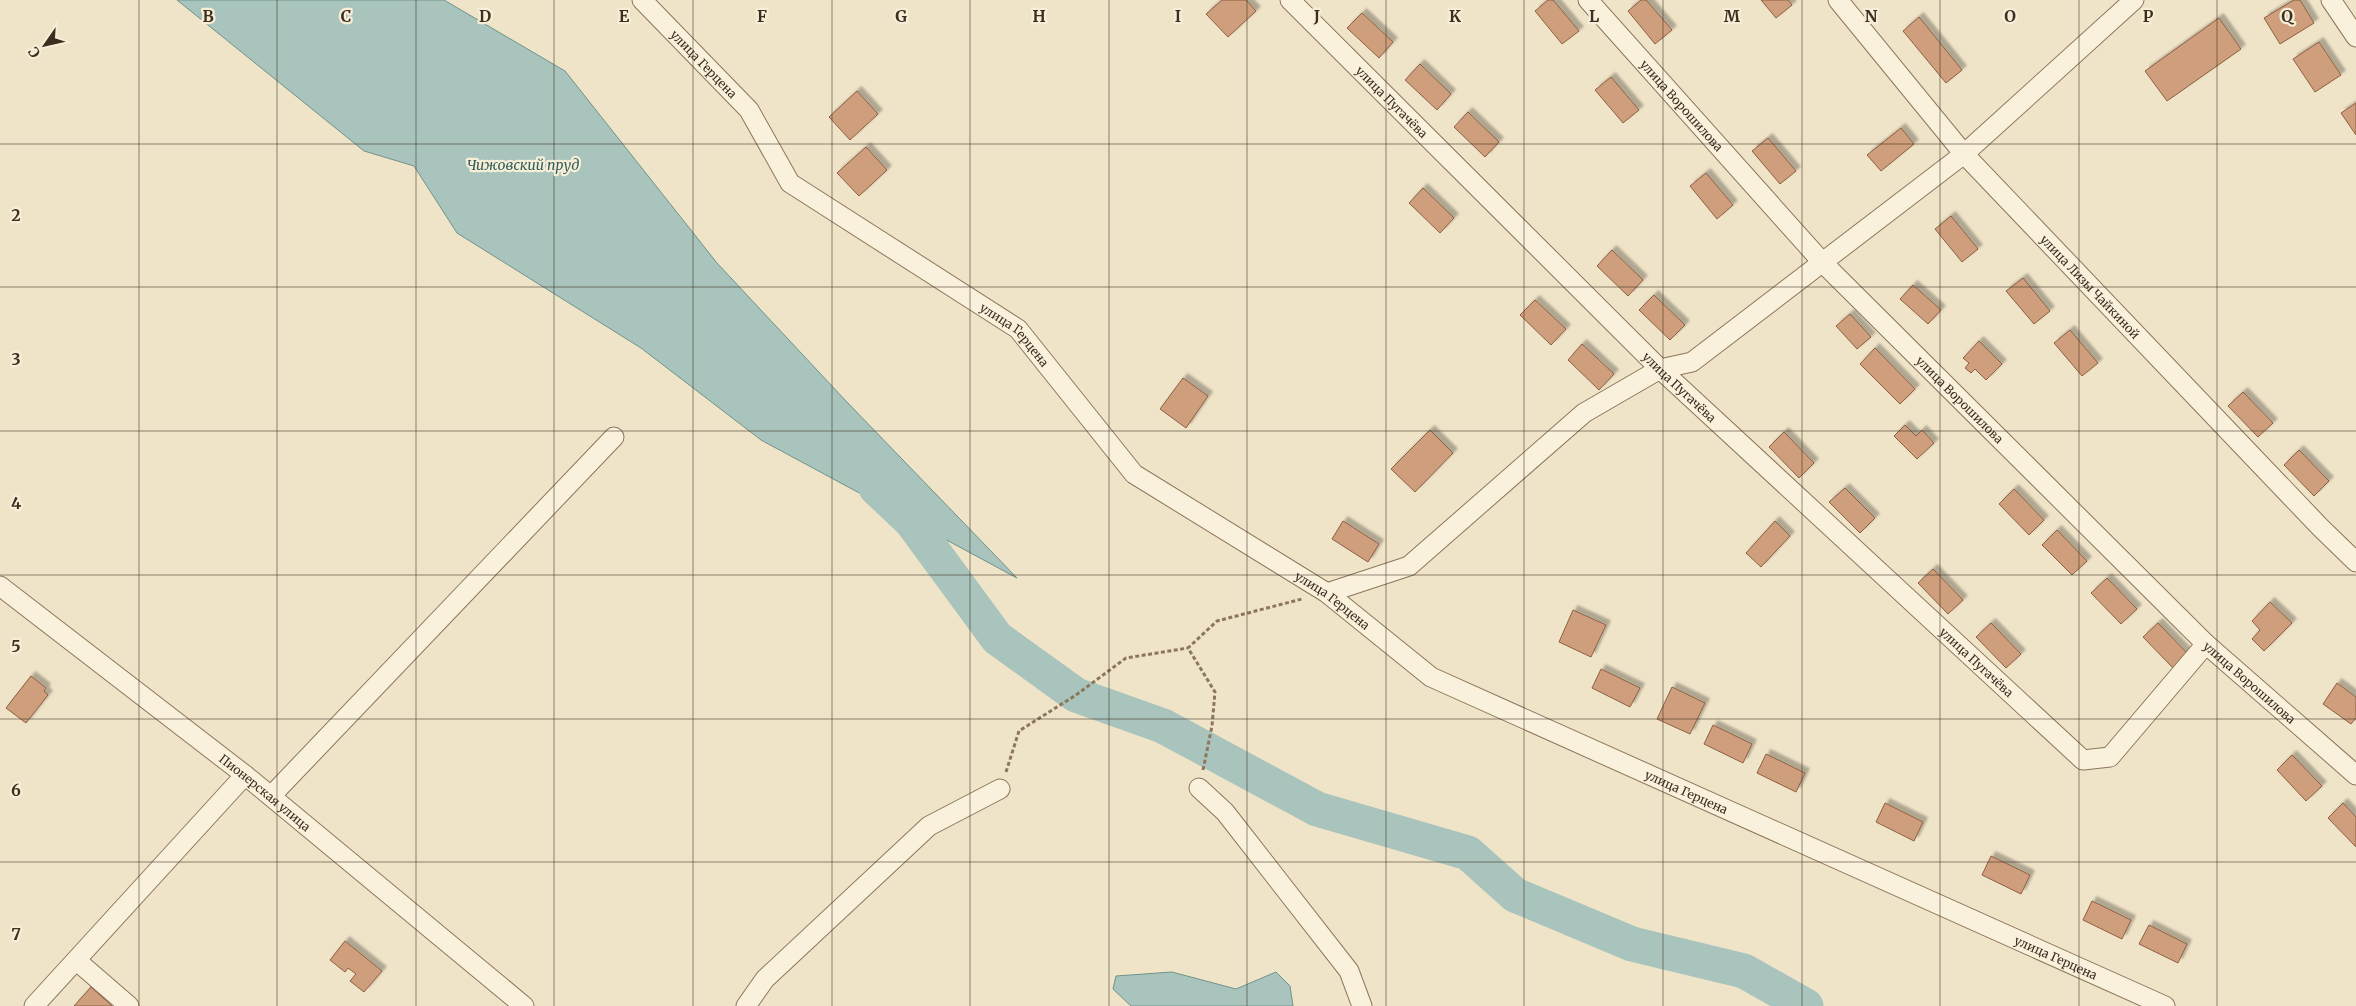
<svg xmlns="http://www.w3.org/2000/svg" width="2356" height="1006" viewBox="0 0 2356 1006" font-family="Merriweather,serif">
  <defs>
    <filter id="shadow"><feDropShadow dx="4.5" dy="-4.5" stdDeviation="1" flood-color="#0004"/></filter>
  </defs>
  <rect width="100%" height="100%" fill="#f0e4c8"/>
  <g fill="#a9c4bc" stroke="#6f938a">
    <polygon points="177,0 444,0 565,71 717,263 845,400 1017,578 761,440 641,348 457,233 414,166 364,151"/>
    <polygon points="1172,972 1236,989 1276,972 1290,986 1293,1006 1131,1006 1113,989 1116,976"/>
  </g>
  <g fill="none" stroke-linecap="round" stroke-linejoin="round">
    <polyline stroke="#a9c4bc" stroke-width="35" points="876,488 911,521 997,638 1076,695 1163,726 1317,809 1468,853 1515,895 1632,944 1744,971 1806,1006"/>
  </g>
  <g fill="#cf9f7d" stroke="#8d5f41" filter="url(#shadow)">
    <polygon points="1222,0 1246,0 1256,11 1228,37 1206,14"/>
    <polygon points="1548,0 1553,0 1579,31 1562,44 1535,11"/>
    <polygon points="1641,0 1646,0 1672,30 1655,44 1628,11"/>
    <polygon points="1761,0 1788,0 1792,5 1776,18"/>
    <polygon points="2294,0 2300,0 2314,23 2280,44 2264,18"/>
    <polygon points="1362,13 1393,42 1379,58 1347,28"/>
    <polygon points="1919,17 1962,70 1946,83 1903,31"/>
    <polygon points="2219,18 2241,49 2167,101 2145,71"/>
    <polygon points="2319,42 2341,75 2315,92 2293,59"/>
    <polygon points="1420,64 1451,94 1437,110 1405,80"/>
    <polygon points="1611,77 1639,110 1623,123 1595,90"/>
    <polygon points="857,91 878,114 850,140 829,117"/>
    <polygon points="2356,103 2356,135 2341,113"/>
    <polygon points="1468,112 1499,142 1485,157 1454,127"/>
    <polygon points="1901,128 1914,144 1881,171 1867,155"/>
    <polygon points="1768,138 1796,171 1780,184 1752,151"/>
    <polygon points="866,147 887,170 859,196 837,173"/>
    <polygon points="1706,173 1733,205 1717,219 1690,186"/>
    <polygon points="1423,188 1454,218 1440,233 1409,203"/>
    <polygon points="1951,216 1978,249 1962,262 1935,229"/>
    <polygon points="1612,250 1643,280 1628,296 1597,266"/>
    <polygon points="2023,278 2050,311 2034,324 2006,291"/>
    <polygon points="1913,285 1941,310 1928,324 1900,299"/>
    <polygon points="1654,295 1685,325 1670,340 1639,310"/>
    <polygon points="1535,300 1566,329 1551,345 1520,315"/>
    <polygon points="1850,314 1871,337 1857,349 1836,326"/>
    <polygon points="2070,330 2098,363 2082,376 2054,343"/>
    <polygon points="1979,341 2002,364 1986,380 1975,369 1971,373 1965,368 1969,363 1963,358"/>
    <polygon points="1582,344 1614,374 1599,390 1568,360"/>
    <polygon points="1875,348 1915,389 1900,404 1860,364"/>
    <polygon points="1183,378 1208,396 1186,428 1160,409"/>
    <polygon points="2243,392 2273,423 2258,437 2228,406"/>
    <polygon points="1905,425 1916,436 1922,430 1934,443 1917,459 1894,436"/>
    <polygon points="1430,430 1453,453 1415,492 1391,469"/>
    <polygon points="1784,432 1814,463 1799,478 1769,447"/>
    <polygon points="2299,450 2329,481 2314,496 2284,465"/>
    <polygon points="1845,488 1875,518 1860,533 1829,502"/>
    <polygon points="2014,489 2044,520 2029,535 1999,504"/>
    <polygon points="1343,521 1379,544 1368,562 1332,539"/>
    <polygon points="1775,521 1790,536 1761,567 1746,553"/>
    <polygon points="2057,530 2087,561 2072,575 2042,545"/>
    <polygon points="1933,569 1963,600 1948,614 1918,583"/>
    <polygon points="2107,578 2137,609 2121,624 2091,593"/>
    <polygon points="2270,602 2292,623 2264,651 2252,639 2260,630 2252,621"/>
    <polygon points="1573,610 1606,625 1591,657 1559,642"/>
    <polygon points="1991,623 2021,654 2006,668 1976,637"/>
    <polygon points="2158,623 2188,654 2173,668 2143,637"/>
    <polygon points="1601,669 1640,688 1630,707 1592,688"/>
    <polygon points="31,676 46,688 44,691 48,695 26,723 6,708"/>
    <polygon points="2337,683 2356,697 2356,718 2351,724 2323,704"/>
    <polygon points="1672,687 1705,703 1690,734 1657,719"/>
    <polygon points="1713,725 1752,744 1743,763 1704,744"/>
    <polygon points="1766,754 1805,773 1796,792 1757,773"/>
    <polygon points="2292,755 2322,786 2306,801 2277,770"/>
    <polygon points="1885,803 1923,822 1914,841 1876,822"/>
    <polygon points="2343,803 2356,817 2356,847 2328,818"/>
    <polygon points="1991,856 2030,875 2021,894 1982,875"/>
    <polygon points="2092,901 2131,920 2122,939 2083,920"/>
    <polygon points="2149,925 2187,944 2178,963 2139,944"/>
    <polygon points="345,941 382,971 364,992 350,981 356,974 348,968 345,972 330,960"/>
    <polygon points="91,987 112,1006 74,1006"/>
  </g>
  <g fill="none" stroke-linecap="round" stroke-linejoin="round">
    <defs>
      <g id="street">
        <path id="s1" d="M642,0L749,110L790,183L1018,329L1134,474L1327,593L1431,677L2165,1006"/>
        <path id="s2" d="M1290,0L1660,369L2083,760L2110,757L2206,644"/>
        <path id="s3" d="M1588,0L1823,263L2206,644L2356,775"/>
        <path id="s4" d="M1838,0L1964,154L2320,527L2356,562"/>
        <polyline points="2331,0 2356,37"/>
        <path id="s5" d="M0,586L245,775L524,1006"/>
        <polyline points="1327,593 1409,566 1584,413 1660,369 1692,362 1964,154 2134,0"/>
        <polyline points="1199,788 1225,812 1349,971 1362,1006"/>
        <polyline points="271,796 614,437"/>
        <polyline points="77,961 129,1006"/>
        <polyline points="34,1006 245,775"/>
        <polyline points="746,1006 765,979 929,826 1000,789"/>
      </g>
    </defs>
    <use href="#street" stroke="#8d765c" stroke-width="21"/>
    <g stroke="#8d765c" stroke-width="3" stroke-dasharray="4 2.5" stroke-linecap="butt">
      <polyline points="1203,770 1212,726 1215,692 1188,648 1217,621 1302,599"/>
      <polyline points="1006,772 1019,731 1076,695 1126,658 1188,648"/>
    </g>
    <use href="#street" stroke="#faf1dc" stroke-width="19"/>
  </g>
  <path fill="none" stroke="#3d2e20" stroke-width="1" stroke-opacity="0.55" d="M139,0V1006M277,0V1006M416,0V1006M554,0V1006M693,0V1006M832,0V1006M970,0V1006M1109,0V1006M1247,0V1006M1386,0V1006M1524,0V1006M1663,0V1006M1802,0V1006M1940,0V1006M2079,0V1006M2217,0V1006M0,144H2356M0,287H2356M0,431H2356M0,575H2356M0,719H2356M0,862H2356"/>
  <g text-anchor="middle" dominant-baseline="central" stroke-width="4.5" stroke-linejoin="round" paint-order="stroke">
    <g font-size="12" fill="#3d2e20" stroke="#f7eed8">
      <text stroke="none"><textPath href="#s1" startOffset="89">улица Герцена</textPath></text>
      <text stroke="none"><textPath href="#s2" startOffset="144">улица Пугачёва</textPath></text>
      <text stroke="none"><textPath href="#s3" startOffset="141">улица Ворошилова</textPath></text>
      <text stroke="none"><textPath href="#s4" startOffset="382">улица Лизы Чайкиной</textPath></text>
      <text stroke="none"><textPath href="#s1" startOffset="509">улица Герцена</textPath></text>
      <text stroke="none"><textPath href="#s2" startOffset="549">улица Пугачёва</textPath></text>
      <text stroke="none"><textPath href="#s3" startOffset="546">улица Ворошилова</textPath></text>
      <text stroke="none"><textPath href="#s1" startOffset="929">улица Герцена</textPath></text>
      <text stroke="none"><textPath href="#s2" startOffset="954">улица Пугачёва</textPath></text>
      <text stroke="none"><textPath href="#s3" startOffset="951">улица Ворошилова</textPath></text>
      <text stroke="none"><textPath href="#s5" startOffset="336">Пионерская улица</textPath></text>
      <text stroke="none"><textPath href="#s1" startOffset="1334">улица Герцена</textPath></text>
      <text stroke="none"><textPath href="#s1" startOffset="1739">улица Герцена</textPath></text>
    </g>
    <g font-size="14" font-style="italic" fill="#2f5d5a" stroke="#f7eed8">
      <text x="523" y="165">Чижовский пруд</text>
    </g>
  </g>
  <g font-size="16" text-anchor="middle" font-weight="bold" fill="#3d2e20" stroke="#f7eed8" stroke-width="4.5" stroke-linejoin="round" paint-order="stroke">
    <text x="208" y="22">B</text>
    <text x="346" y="22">C</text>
    <text x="485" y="22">D</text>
    <text x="624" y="22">E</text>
    <text x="762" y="22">F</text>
    <text x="901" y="22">G</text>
    <text x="1039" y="22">H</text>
    <text x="1178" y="22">I</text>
    <text x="1317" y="22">J</text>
    <text x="1455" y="22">K</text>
    <text x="1594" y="22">L</text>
    <text x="1732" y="22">M</text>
    <text x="1871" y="22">N</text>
    <text x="2010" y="22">O</text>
    <text x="2148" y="22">P</text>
    <text x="2287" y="22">Q</text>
    <text x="16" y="221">2</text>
    <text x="16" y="365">3</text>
    <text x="16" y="509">4</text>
    <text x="16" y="652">5</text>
    <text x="16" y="796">6</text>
    <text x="16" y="940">7</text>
  </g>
  <g transform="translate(45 45) rotate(236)" stroke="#f7eed8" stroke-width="4" paint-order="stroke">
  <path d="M0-4L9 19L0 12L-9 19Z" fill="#3d2e20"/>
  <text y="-8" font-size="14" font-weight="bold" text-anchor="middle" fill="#3d2e20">С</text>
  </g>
</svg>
